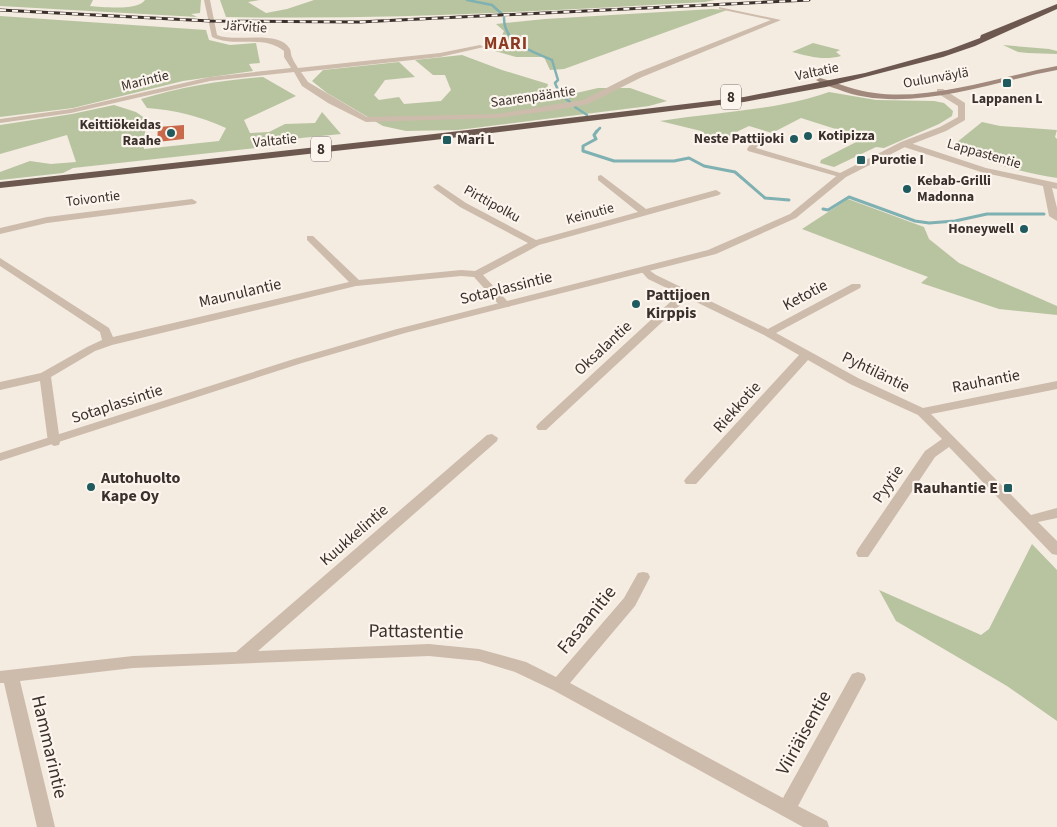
<svg xmlns="http://www.w3.org/2000/svg" width="1057" height="827" viewBox="0 0 1057 827" font-family="'Source Sans 3',sans-serif">
  <rect width="100%" height="100%" fill="#f4ebe1"/>
  <g fill="#b8c4a0">
    <path d="M0,0H93L90,6C102,7 138,11 145,0H201L200,13L191,14L197,17L0,6Z"/>
    <path d="M220,0H260L248,2L266,13L287,9L314,0H715L705,2C545,11 386,20 226,17Z"/>
    <polygon points="712,9 727,10 564,69 550,70 544,57 516,57 491,50 499,42 504,31 496,24 545,19"/>
    <polygon points="0,16 206,30 209,40 230,45 256,43 260,63 249,64 253,71 183,81 73,108 0,117"/>
    <path d="M813,43L840,50L836,52L841,56C823,61 809,56 792,52Z"/>
    <polygon points="1003,45 1049,49 1057,51 1057,54 1028,53 1018,52"/>
    <polygon points="462,55 502,70 548,84 546,92 559,97 598,88 630,88 667,101 649,106 458,130 406,131 383,126 327,93 312,81 323,70 399,62 415,77 385,80 374,95 379,100 399,97 404,104 441,101 451,90 445,75 433,75 415,60"/>
    <path d="M263,77L296,96L244,120L250,133L269,132L285,124L315,123L322,112L341,134L301,138L266,147L73,168L63,173L0,180V172L30,161L51,164L76,162L67,135L0,154V125L72,114L114,105L136,112L146,119L144,149L219,141L226,128C199,116 175,110 147,108L141,99C182,87 221,80 263,77Z"/>
    <path d="M829,92L876,100L934,101L944,103L953,111L952,116L939,124L884,148L876,147L834,167L820,163L821,160L864,138L801,118L772,133L749,126L730,135L747,141L741,143L705,134L701,131L660,121C716,112 775,111 829,92Z"/>
    <path d="M982,122L1000,126L1057,130L1055,137L1057,139V178C1020,172 985,162 951,147Z"/>
    <polygon points="848,199 924,227 929,239 959,263 1057,306 1057,315 999,309 921,283 928,277 802,229"/>
    <polygon points="1032,544 1057,570 1057,721 1007,686 896,621 879,590 981,635 989,629"/>
  </g>
  <g fill="none" stroke-linecap="round" stroke-linejoin="round">
    <g stroke="#7fb0b2" stroke-width="2.5">
      <polyline points="467,0 492,5 503,15"/>
      <path d="M504,18C504,44 532,51 552,60L558,80L555,83C558,92 562,97 570,102"/>
      <polyline points="575,107 587,115"/>
      <polyline points="596,132 600,128"/>
    </g>
    <g stroke="#7fb0b2" stroke-width="3">
      <polyline points="597,131 594,135 596,139 583,146 583,151 614,161 674,161 689,158 704,166 735,172 765,198 789,200"/>
      <polyline points="823,209 828,210 849,197 915,221 929,223 955,221 987,214 1044,214"/>
    </g>
  </g>
  <polygon fill="#c8694b" points="184,125 184,139 157,142 158,127"/>
  <g fill="none" stroke-linecap="round" stroke-linejoin="round">
    <g fill="#cdbbac" fill-rule="evenodd">
      <path d="M204,0H210L217,35C236,43 279,29 290,49C291,51 291,56 292,57C293,61 296,64 298,68L440,53L480,45L484,47L440,57L301,72L308,82L367,117L497,114L583,100L636,73L771,20L719,9V7L781,20L642,77L588,104L556,110L497,118L366,122L328,103L302,86L294,72L210,81L71,113L0,123V119L71,109L210,77L291,68L284,57V51C263,34 235,48 212,37Z"/>
      <polygon points="904,141 986,168 1057,183 1057,189 1052,188 1057,208 1057,221 1049,216 1043,186 981,172 901,146 900,144"/>
      <polygon points="752,142 758,142 759,144 756,148 847,175 843,178 748,151 747,149"/>
      <polygon points="601,175 646,209 716,190 721,193 719,195 539,245 483,275 509,303 510,305 509,307 501,307 474,277 461,276 356,286 112,345 95,351 51,377 60,442 59,445 54,446 48,442 40,381 0,390 0,382 41,373 87,347 102,340 100,332 0,266 0,258 109,328 113,337 349,282 307,240 307,236 313,236 359,280 461,270 475,271 528,243 460,207 435,189 433,187 438,184 466,203 536,240 638,212 598,180 598,176"/>
      <polygon points="192,199 197,202 195,204 47,223 0,234 0,228 47,217"/>
      <polygon points="645,267 656,275 768,329 852,284 860,284 861,286 860,288 776,333 858,378 923,408 1057,381 1057,389 931,414 1031,515 1057,508 1057,518 1038,522 1057,541 1057,555 1052,554 949,447 935,457 868,557 858,557 856,553 858,549 925,451 942,439 918,415 850,384 808,360 696,484 686,484 684,481 686,478 799,355 764,335 688,298 546,430 538,430 536,427 538,424 679,294 648,279 640,270"/>
      <polygon points="492,434 498,438 497,441 258,651 429,644 479,649 526,662 556,677 624,598 638,573 643,572 648,573 650,577 635,606 570,683 783,798 852,674 858,672 864,674 866,679 798,806 827,821 829,827 803,827 553,690 515,672 479,661 429,656 133,668 20,681 55,827 37,827 4,683 0,683 0,671 133,656 236,652 487,435"/>
    </g>
    <polygon fill="#cdbbac" fill-rule="evenodd" points="937,89 943,89 965,103 965,120 946,131 907,146 846,177 796,218 716,254 405,333 302,363 0,461 0,453 294,359 397,329 708,250 790,214 840,173 901,142 940,127 958,117 958,106 937,93"/>
    <path fill="#a18a7d" fill-rule="evenodd" d="M1057,66V70C990,82 904,116 837,89C830,87 822,84 816,80L820,78C839,83 855,91 875,93C930,101 1002,76 1057,66Z"/>
    <polygon fill="#6c584f" fill-rule="evenodd" points="1057,4 1057,9 975,46 943,57 826,87 744,102 434,140 0,188 0,182 434,134 744,97 865,73 948,50 980,38 981,35"/>
    <defs>
      <polyline id="rail" points="0,10 210,21 359,22 809,0"/>
    </defs>
    <use href="#rail" stroke="#3b302b" stroke-width="3"/>
    <use href="#rail" stroke="#fbf5ee" stroke-width="2" stroke-dasharray="6" stroke-linecap="butt"/>
  </g>
  <g fill="#1f5a5e" stroke="#fbf5ee" stroke-width="2">
    <rect x="1002" y="78" width="10" height="10" rx="2.5"/>
    <circle cx="171" cy="133" r="5"/>
    <circle cx="808" cy="136" r="5"/>
    <circle cx="794" cy="139" r="5"/>
    <rect x="442" y="135" width="10" height="10" rx="2.5"/>
    <rect x="856" y="155" width="10" height="10" rx="2.5"/>
    <circle cx="907" cy="189" r="5"/>
    <circle cx="1024" cy="229" r="5"/>
    <circle cx="636" cy="304" r="5"/>
    <circle cx="91" cy="487" r="5"/>
    <rect x="1003" y="483" width="10" height="10" rx="2.5"/>
  </g>
  <g text-anchor="middle" dominant-baseline="central" stroke-width="4.5" stroke-linejoin="round" paint-order="stroke">
    <g font-size="14" fill="#3b302b" stroke="#fbf5ee">
      <text transform="translate(245 27) rotate(4)">Järvitie</text>
      <text transform="translate(817 72) rotate(-12)">Valtatie</text>
      <text transform="translate(936 78) rotate(-10)">Oulunväylä</text>
      <text transform="translate(145 81) rotate(-14)">Marintie</text>
      <text transform="translate(533 97) rotate(-8)">Saarenpääntie</text>
      <text transform="translate(275 141) rotate(-6)">Valtatie</text>
      <text transform="translate(984 154) rotate(16)">Lappastentie</text>
      <text transform="translate(93 199) rotate(-7)">Toivontie</text>
      <text transform="translate(492 204) rotate(29)">Pirttipolku</text>
      <text transform="translate(590 214) rotate(-15)">Keinutie</text>
    </g>
    <g font-size="14" font-weight="bold" fill="#3b302b" stroke="#fbf5ee" text-anchor="start">
      <text x="1007" y="99" text-anchor="middle">Lappanen L</text>
      <text x="161" y="125" text-anchor="end">Keittiökeidas<tspan x="161" dy="16">Raahe</tspan></text>
      <text x="818" y="136">Kotipizza</text>
      <text x="784" y="139" text-anchor="end">Neste Pattijoki</text>
      <text x="457" y="140">Mari L</text>
      <text x="871" y="160">Purotie I</text>
      <text x="917" y="181">Kebab-Grilli<tspan x="917" dy="16">Madonna</tspan></text>
      <text x="1014" y="229" text-anchor="end">Honeywell</text>
    </g>
    <g fill="#fbf5ee" stroke="#756b66" stroke-width="1">
      <rect x="721" y="84.5" width="20" height="25" rx="4"/>
      <rect x="311" y="136.5" width="20" height="25" rx="4"/>
    </g>
    <g font-size="15" font-weight="bold" fill="#3b302b">
      <text x="731" y="97">8</text>
      <text x="321" y="149">8</text>
    </g>
    <g font-size="16" fill="#3b302b" stroke="#fbf5ee">
      <text transform="translate(506 288) rotate(-14)">Sotaplassintie</text>
      <text transform="translate(240 293) rotate(-13)">Maunulantie</text>
      <text transform="translate(805 295) rotate(-28)">Ketotie</text>
      <text transform="translate(603 348) rotate(-43)">Oksalantie</text>
      <text transform="translate(876 372) rotate(26)">Pyhtiläntie</text>
      <text transform="translate(986 381) rotate(-11)">Rauhantie</text>
      <text transform="translate(117 404) rotate(-18)">Sotaplassintie</text>
      <text transform="translate(737 407) rotate(-48)">Riekkotie</text>
      <text transform="translate(888 484) rotate(-56)">Pyytie</text>
      <text transform="translate(354 535) rotate(-41)">Kuukkelintie</text>
    </g>
    <g font-size="16" font-weight="bold" fill="#3b302b" stroke="#fbf5ee" text-anchor="start">
      <text x="646" y="295">Pattijoen<tspan x="646" dy="18">Kirppis</tspan></text>
      <text x="101" y="478">Autohuolto<tspan x="101" dy="18">Kape Oy</tspan></text>
      <text x="998" y="488" text-anchor="end">Rauhantie E</text>
    </g>
    <g font-size="18" font-weight="bold" letter-spacing="1" fill="#8c3b22" stroke="#fbf5ee">
      <text x="506" y="43">MARI</text>
    </g>
    <g font-size="19" fill="#3b302b" stroke="#fbf5ee">
      <text transform="translate(587 620) rotate(-51)">Fasaanitie</text>
      <text transform="translate(416 632) rotate(1)">Pattastentie</text>
      <text transform="translate(804 733) rotate(-61)">Viiriäisentie</text>
      <text transform="translate(49 747) rotate(77)">Hammarintie</text>
    </g>
  </g>
</svg>
